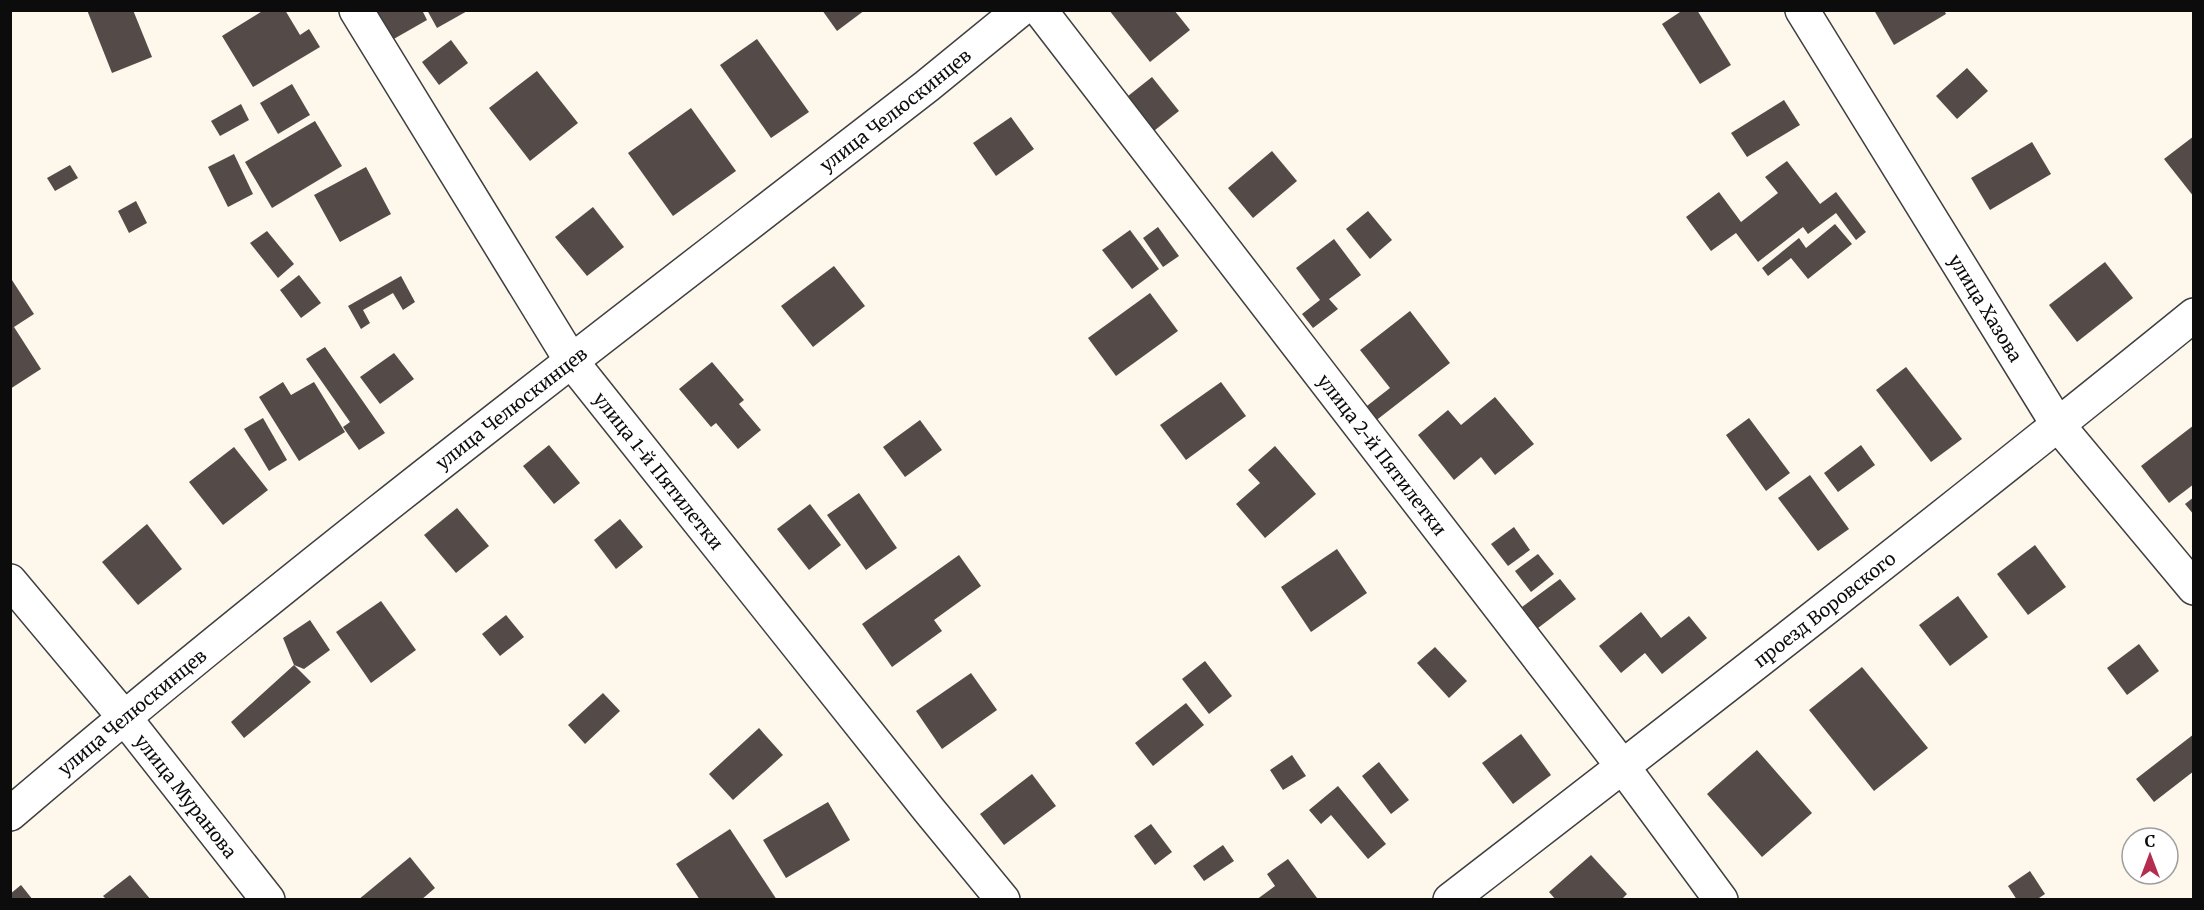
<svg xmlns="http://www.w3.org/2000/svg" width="2204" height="910" viewBox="0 0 2204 910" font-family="Merriweather,serif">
  <rect width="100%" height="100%" fill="#fef7ec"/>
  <g fill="#544b49">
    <polygon points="87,10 133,10 152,57 112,73"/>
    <polygon points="264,10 285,10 300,35 309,29 320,47 253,87 222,36"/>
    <polygon points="375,10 422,10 427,20 392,40"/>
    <polygon points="427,10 469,10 437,28"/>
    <polygon points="822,10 865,10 837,31"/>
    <polygon points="1109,10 1174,10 1190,30 1150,62"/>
    <polygon points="1683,10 1697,10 1731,65 1700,84 1662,24"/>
    <polygon points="1874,10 1944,10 1946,14 1894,45"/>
    <polygon points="757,39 809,112 771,138 720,65"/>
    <polygon points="451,40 468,63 439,85 422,62"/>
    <polygon points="1967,68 1988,91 1957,119 1936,96"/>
    <polygon points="537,71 578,123 530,161 489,108"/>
    <polygon points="1152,77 1179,111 1145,138 1118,104"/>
    <polygon points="292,84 310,115 278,134 260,103"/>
    <polygon points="1784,100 1800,125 1747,157 1731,133"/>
    <polygon points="241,104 249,120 220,136 211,121"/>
    <polygon points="691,108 736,171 673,216 628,153"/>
    <polygon points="1011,117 1034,149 996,176 973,143"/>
    <polygon points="315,121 342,166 272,208 245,162"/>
    <polygon points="2194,136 2194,197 2164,159"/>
    <polygon points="2032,142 2051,174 1990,210 1971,178"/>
    <polygon points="1272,151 1297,181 1253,218 1228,188"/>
    <polygon points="234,154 253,194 228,207 208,167"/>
    <polygon points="1787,161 1820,204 1836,192 1866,232 1856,240 1836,213 1808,234 1803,227 1758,262 1736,233 1711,251 1686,217 1719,192 1741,222 1778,193 1765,177"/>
    <polygon points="70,165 78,178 55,191 47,178"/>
    <polygon points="366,167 391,214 340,242 314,195"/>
    <polygon points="136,201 147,223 129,233 118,211"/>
    <polygon points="593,207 624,247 587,276 555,237"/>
    <polygon points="1368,211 1392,240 1370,259 1346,229"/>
    <polygon points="1835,224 1852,244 1808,279 1791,258 1768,276 1762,268 1799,238 1806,248"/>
    <polygon points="1158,227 1179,256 1163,267 1143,238"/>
    <polygon points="1130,230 1159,269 1132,289 1102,250"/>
    <polygon points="267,231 294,264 278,278 250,243"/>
    <polygon points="1334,239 1361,275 1329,299 1338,309 1313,328 1302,314 1320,300 1296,268"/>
    <polygon points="2105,262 2133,298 2077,342 2049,305"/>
    <polygon points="834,266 865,306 813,347 781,306"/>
    <polygon points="299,275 321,303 301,318 280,290"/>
    <polygon points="401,276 415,302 403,310 393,293 363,310 370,323 361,329 348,306"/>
    <polygon points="10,277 34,314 14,327 41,369 10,389"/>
    <polygon points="1150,293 1178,331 1116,376 1088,338"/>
    <polygon points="1410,311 1450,363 1374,422 1363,409 1390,388 1360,350"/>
    <polygon points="325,347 385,433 359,450 343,427 350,422 306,359"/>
    <polygon points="394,353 414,379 380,404 360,377"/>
    <polygon points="712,362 744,400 739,404 761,430 738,449 716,423 711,427 679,389"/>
    <polygon points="1906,367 1962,439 1931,462 1876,390"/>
    <polygon points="283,382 291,395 314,382 345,432 299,461 259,397"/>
    <polygon points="1221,382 1246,416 1186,460 1160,425"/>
    <polygon points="1495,397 1534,444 1495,475 1481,457 1454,480 1418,435 1448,410 1461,425"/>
    <polygon points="263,418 287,460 269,471 244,429"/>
    <polygon points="1749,418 1790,473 1766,491 1726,435"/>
    <polygon points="920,420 942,450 905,477 883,447"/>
    <polygon points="2194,425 2194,484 2169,503 2141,466"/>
    <polygon points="549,445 580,483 554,504 523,466"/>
    <polygon points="1861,445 1875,465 1838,492 1824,473"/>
    <polygon points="1275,446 1316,494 1265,538 1236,504 1260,483 1248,470"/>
    <polygon points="234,447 268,490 223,525 189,482"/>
    <polygon points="1810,475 1849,529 1818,551 1778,498"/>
    <polygon points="859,493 897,548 866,570 827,515"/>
    <polygon points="2194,497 2194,515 2185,504"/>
    <polygon points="810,504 841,545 809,570 777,529"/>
    <polygon points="457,508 489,546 456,573 424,535"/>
    <polygon points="620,519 643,547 616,569 594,540"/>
    <polygon points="147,524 182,569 138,605 102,562"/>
    <polygon points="1514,527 1530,550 1508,566 1491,544"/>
    <polygon points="2035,545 2066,587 2028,615 1997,574"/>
    <polygon points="1337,549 1367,593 1311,632 1281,587"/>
    <polygon points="1538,554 1554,574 1531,592 1515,571"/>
    <polygon points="959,555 981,586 934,620 942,631 892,667 862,624"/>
    <polygon points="1560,579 1576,599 1538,628 1522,607"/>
    <polygon points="1958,596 1988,637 1950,666 1919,625"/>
    <polygon points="381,601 416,650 371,683 336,632"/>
    <polygon points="1641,612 1661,638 1689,616 1707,638 1662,674 1645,653 1621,673 1599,646"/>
    <polygon points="506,615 524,637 500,656 482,634"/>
    <polygon points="310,620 330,650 304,669 294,665 311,682 244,738 231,722 294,665 283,638"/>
    <polygon points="2139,644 2159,671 2127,695 2107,668"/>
    <polygon points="1435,647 1467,681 1449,698 1417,663"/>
    <polygon points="1205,661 1232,696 1209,714 1182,679"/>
    <polygon points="1862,667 1928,748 1874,791 1809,710"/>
    <polygon points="971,673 997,710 942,749 916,711"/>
    <polygon points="603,693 620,711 585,744 568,725"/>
    <polygon points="1186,703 1204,725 1153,766 1135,743"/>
    <polygon points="759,728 783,755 733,800 709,774"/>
    <polygon points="1521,734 1551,775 1513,804 1482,763"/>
    <polygon points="2194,734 2194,771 2154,802 2136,779"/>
    <polygon points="1757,750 1812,813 1762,857 1707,794"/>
    <polygon points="1292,755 1306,776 1283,790 1270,770"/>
    <polygon points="1379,762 1409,800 1391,814 1362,776"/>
    <polygon points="1032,774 1056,806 1004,845 980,814"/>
    <polygon points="1338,786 1386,844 1368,859 1331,815 1321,824 1309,810"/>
    <polygon points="828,802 850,840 786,878 763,840"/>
    <polygon points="1151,824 1172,852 1155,865 1134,836"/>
    <polygon points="730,829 777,900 700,900 676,864"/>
    <polygon points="1223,845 1234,861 1204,881 1193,866"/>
    <polygon points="1591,855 1627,894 1621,900 1556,900 1549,892"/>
    <polygon points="410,857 435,888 421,900 358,900"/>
    <polygon points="1288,859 1317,898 1256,900 1275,886 1267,874"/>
    <polygon points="2030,871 2045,894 2036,900 2017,900 2008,886"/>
    <polygon points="130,875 151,900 107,900 103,896"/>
    <polygon points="21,885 33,900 10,900 10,894"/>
  </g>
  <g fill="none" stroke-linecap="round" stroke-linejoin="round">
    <defs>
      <g id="minor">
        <path id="s1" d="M356,10L572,362L929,810L1003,900"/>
        <path id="s2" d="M1040,10L1623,767L1721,900"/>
        <path id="s3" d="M1802,10L2058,425L2194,588"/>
        <path id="s4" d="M10,581L124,717L268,900"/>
        <path id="s5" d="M10,814C307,560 619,325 927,86L1020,10"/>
        <path id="s6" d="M1450,900C1700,707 1949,514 2194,315"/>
      </g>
    </defs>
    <use href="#minor" stroke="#3f3f3f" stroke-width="36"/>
    <use href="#minor" stroke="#fff" stroke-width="33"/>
  </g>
  <g text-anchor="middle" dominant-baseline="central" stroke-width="6" stroke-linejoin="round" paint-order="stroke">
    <g font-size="18" fill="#0c0c0c" stroke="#fff">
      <text stroke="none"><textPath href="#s5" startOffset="1131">улица Челюскинцев</textPath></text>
      <text stroke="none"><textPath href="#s3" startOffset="350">улица Хазова</textPath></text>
      <text stroke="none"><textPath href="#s5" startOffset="645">улица Челюскинцев</textPath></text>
      <text stroke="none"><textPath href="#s2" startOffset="561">улица 2-й Пятилетки</textPath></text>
      <text stroke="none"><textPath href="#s1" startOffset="552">улица 1-й Пятилетки</textPath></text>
      <text stroke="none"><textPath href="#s6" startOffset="474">проезд Воровского</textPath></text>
      <text stroke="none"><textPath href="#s5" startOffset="159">улица Челюскинцев</textPath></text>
      <text stroke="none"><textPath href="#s4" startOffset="278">улица Муранова</textPath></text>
    </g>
  </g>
  <rect width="2204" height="910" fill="none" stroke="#0c0c0c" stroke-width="24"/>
  <g transform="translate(2150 856)"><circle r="28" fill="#ffffff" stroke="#9e9e9e" stroke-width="1.5"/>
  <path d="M0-4.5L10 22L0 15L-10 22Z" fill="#b42c4e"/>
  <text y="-9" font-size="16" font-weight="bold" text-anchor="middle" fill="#0c0c0c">С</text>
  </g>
</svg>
